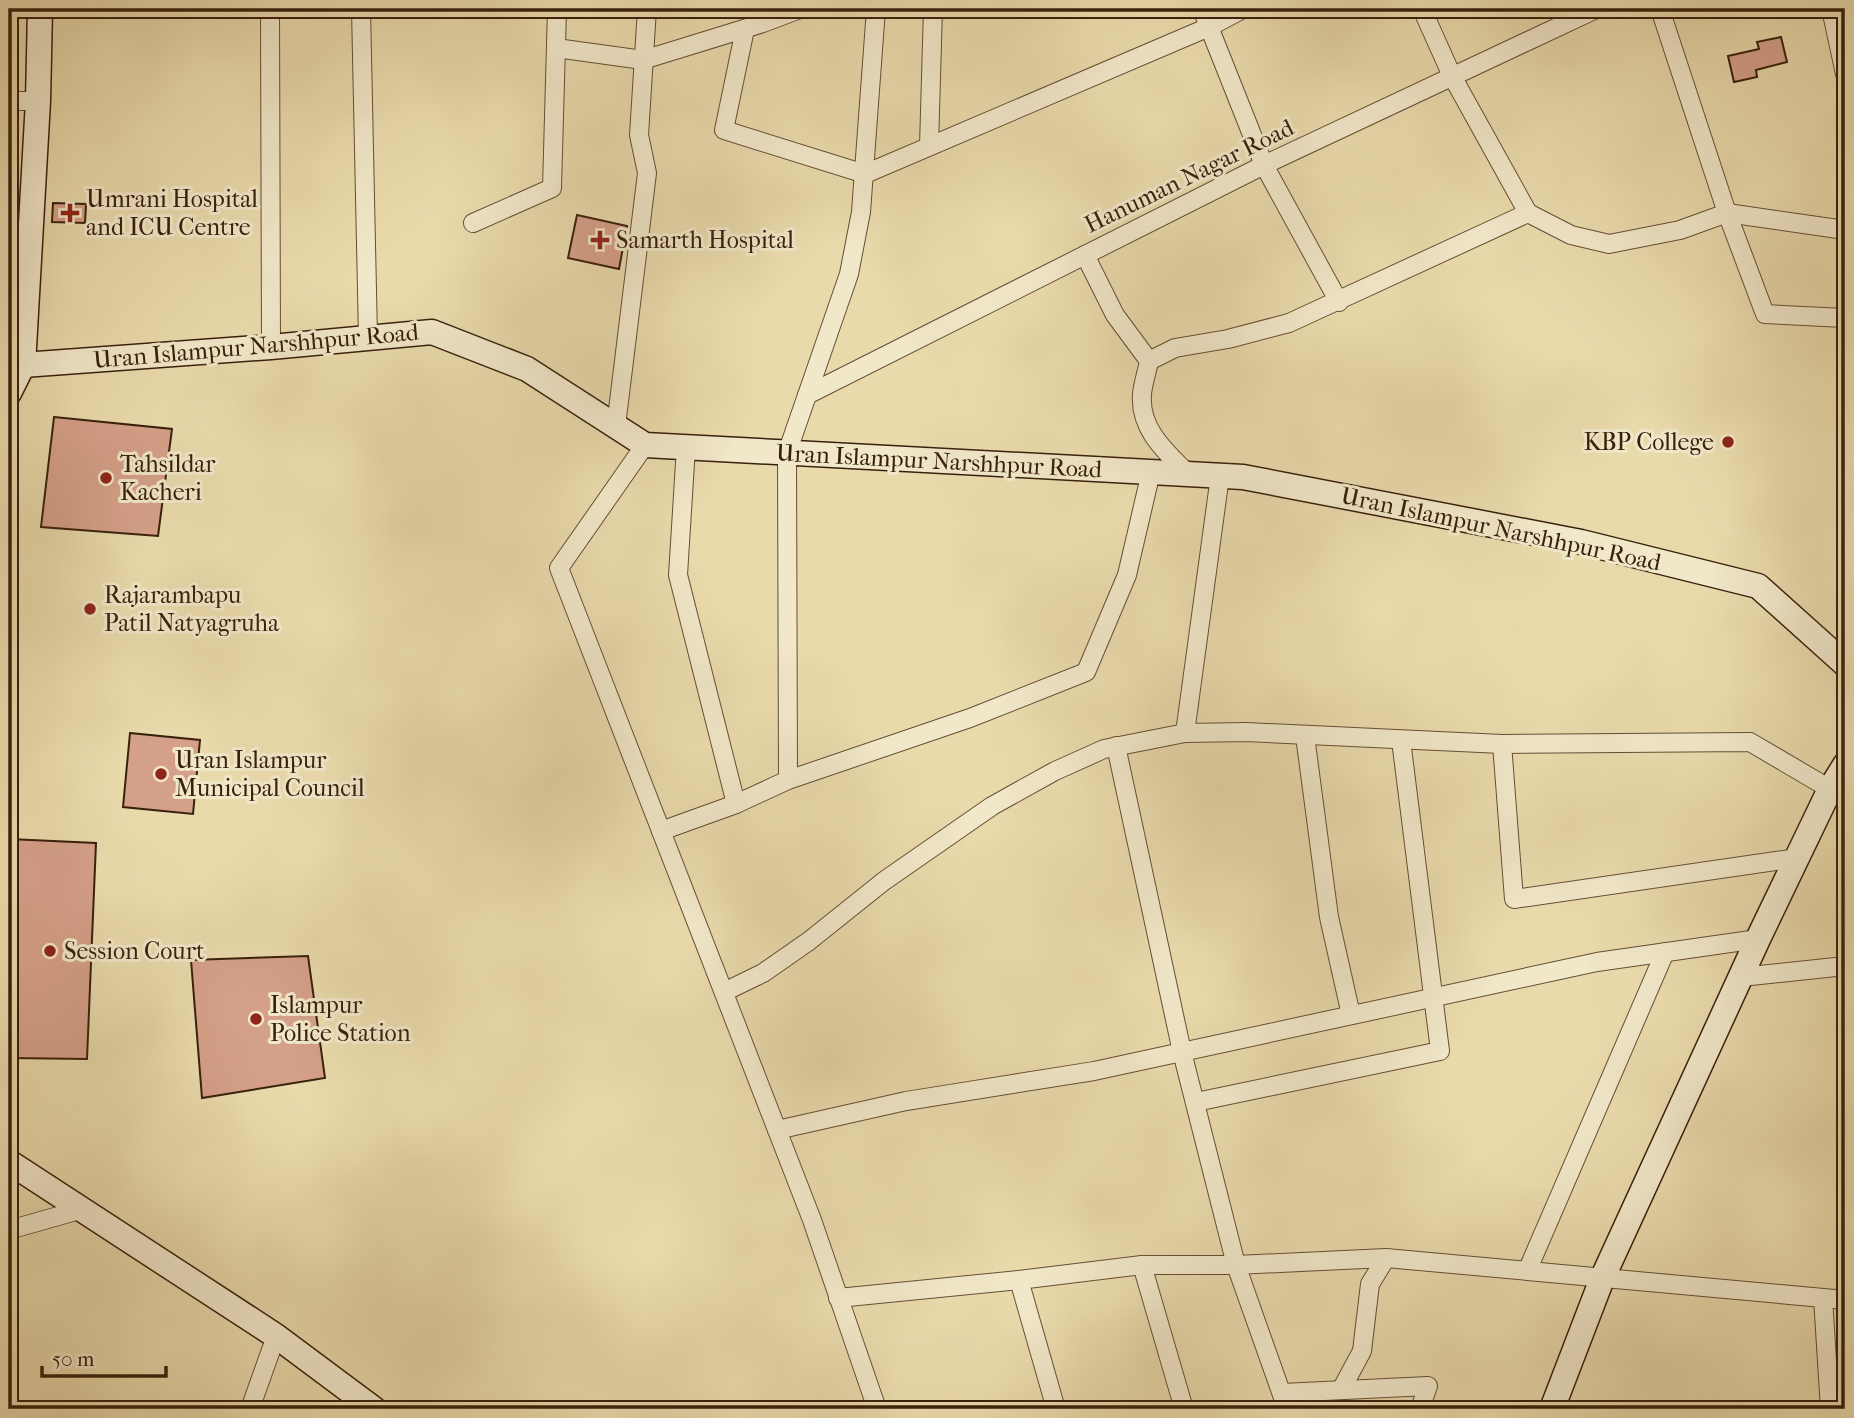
<svg xmlns="http://www.w3.org/2000/svg" width="1854" height="1418" viewBox="0 0 1854 1418" font-family="'IM FELL French Canon',serif">
  <rect width="100%" height="100%" fill="#e9daac"/>
  <filter id="stains"><feTurbulence type="fractalNoise" baseFrequency=".00286" numOctaves="4"/><feColorMatrix values="0 0 0 0 .2 0 0 0 0 .09 0 0 0 0 .02 0 0 0 .5 -.17"/></filter>
  <radialGradient id="worn" r=".72"><stop offset=".6" stop-color="#630" stop-opacity="0"/><stop offset="1" stop-color="#630" stop-opacity=".3"/></radialGradient>
  <g fill="#d5a089" stroke="#39200c" stroke-width="2">
    <polygon points="1781,37 1787,62 1756,70 1757,77 1734,82 1728,56 1759,49 1757,42"/>
    <polygon points="53,203 86,204 85,223 52,222"/>
    <polygon points="577,215 627,226 619,269 568,258"/>
    <polygon points="54,417 172,429 158,536 41,527"/>
    <polygon points="130,733 200,740 193,814 123,807"/>
    <polygon points="9,839 96,843 87,1059 9,1058"/>
    <polygon points="308,956 325,1078 202,1098 191,960"/>
  </g>
  <g fill="none" stroke-linecap="round" stroke-linejoin="round">
    <defs>
      <g id="street">
        <polyline points="270,9 271,347"/>
        <polyline points="361,9 368,338"/>
        <polyline points="1202,9 1264,165 1339,302"/>
        <polyline points="1422,9 1452,76 1528,213 1571,235 1609,244 1680,230 1727,213 1845,230"/>
        <polyline points="1660,9 1727,213 1765,314 1845,318"/>
        <polyline points="1831,9 1845,74"/>
        <polyline points="745,29 724,130 865,174 1209,27 1243,9"/>
        <polyline points="556,48 643,60 763,23 800,9"/>
        <polyline points="9,101 38,101"/>
        <polyline points="929,146 933,9"/>
        <polyline points="473,223 552,188 557,9"/>
        <path d="M1085,255L1115,315L1149,361C1147,372 1143,383 1142,394C1139,429 1166,452 1188,474"/>
        <polyline points="1149,361 1175,348 1228,339 1289,323 1528,213"/>
        <polyline points="807,395 1264,165 1596,9"/>
        <polyline points="616,426 647,173 639,135 647,9"/>
        <polyline points="645,445 559,568 812,1220 877,1409"/>
        <polyline points="686,447 678,575 736,804"/>
        <polyline points="1185,733 1246,732 1502,744 1750,742 1830,789"/>
        <polyline points="1305,736 1329,917 1351,1015"/>
        <polyline points="1502,744 1514,899 1797,858"/>
        <polyline points="1116,746 1182,1052 1236,1265 1287,1409"/>
        <polyline points="788,780 787,453 849,274 861,212 876,9"/>
        <polyline points="661,831 736,804 788,780 970,718 1086,672 1127,575 1151,472"/>
        <polyline points="1741,977 1845,966"/>
        <polyline points="724,992 763,973 809,941 884,881 992,806 1055,771 1104,749 1185,733 1220,476"/>
        <polyline points="1196,1102 1440,1051 1401,740"/>
        <polyline points="777,1130 906,1101 1094,1071 1597,962 1758,939"/>
        <polyline points="9,1230 83,1209"/>
        <polyline points="1142,1265 1184,1409"/>
        <polyline points="1528,1269 1665,952"/>
        <polyline points="1019,1280 1056,1409"/>
        <polyline points="838,1298 1019,1280 1142,1265 1236,1265 1386,1258 1845,1300"/>
        <polyline points="1823,1298 1830,1409"/>
        <polyline points="1341,1390 1362,1351 1370,1284 1386,1258"/>
        <polyline points="1282,1393 1428,1386 1420,1409"/>
        <polyline points="250,1409 276,1336"/>
      </g>
      <g id="secondary">
        <polyline points="23,365 271,347 432,332 527,369 645,445 1243,477 1581,542 1758,586 1845,664"/>
        <polyline points="9,393 23,365 38,101 40,9"/>
        <polyline points="9,1162 276,1336 374,1409"/>
        <polyline points="1552,1409 1602,1279 1758,939 1830,789 1845,765"/>
      </g>
    </defs>
    <use href="#street" stroke="#654e34" stroke-width="20"/>
    <use href="#secondary" stroke="#39200c" stroke-width="27"/>
    <use href="#street" stroke="#f1e7c9" stroke-width="18"/>
    <use href="#secondary" stroke="#f1e7c9" stroke-width="24"/>
  </g>
  <g fill="#8f2418" stroke="#f1e7c9" stroke-width="2.5">
    <path d="M66.5 202.5h7v7h7v7h-7v7h-7v-7h-7v-7h7z"/>
    <path d="M596.5 229.5h7v7h7v7h-7v7h-7v-7h-7v-7h7z"/>
    <circle cx="1728" cy="442" r="7"/>
    <circle cx="106" cy="478" r="7"/>
    <circle cx="90" cy="609" r="7"/>
    <circle cx="161" cy="774" r="7"/>
    <circle cx="50" cy="951" r="7"/>
    <circle cx="256" cy="1019" r="7"/>
  </g>
  <g text-anchor="middle" dominant-baseline="central" stroke-width="6" stroke-linejoin="round" paint-order="stroke">
    <g font-size="24" fill="#39200c" stroke="#f1e7c9">
      <text transform="translate(1189 176) rotate(-26)">Hanuman Nagar Road</text>
      <text transform="translate(256 346) rotate(-5)">Uran Islampur Narshhpur Road</text>
      <text transform="translate(939 461) rotate(3)">Uran Islampur Narshhpur Road</text>
      <text transform="translate(1501 529) rotate(12)">Uran Islampur Narshhpur Road</text>
    </g>
    <g font-size="24" fill="#39200c" stroke="#f1e7c9" text-anchor="start">
      <text x="86" y="199">Umrani Hospital<tspan x="86" dy="28">and ICU Centre</tspan></text>
      <text x="616" y="240">Samarth Hospital</text>
      <text x="1714" y="442" text-anchor="end">KBP College</text>
      <text x="120" y="464">Tahsildar<tspan x="120" dy="28">Kacheri</tspan></text>
      <text x="104" y="595">Rajarambapu<tspan x="104" dy="28">Patil Natyagruha</tspan></text>
      <text x="175" y="760">Uran Islampur<tspan x="175" dy="28">Municipal Council</tspan></text>
      <text x="64" y="951">Session Court</text>
      <text x="270" y="1005">Islampur<tspan x="270" dy="28">Police Station</tspan></text>
    </g>
  </g>
  <rect width="1854" height="1418" fill="none" stroke="#e9daac" stroke-width="35"/>
  <rect x="10" y="10" width="1833" height="1397" fill="none" stroke="#39200c" stroke-width="3.5"/>
  <rect x="18" y="18" width="1819" height="1383" fill="none" stroke="#39200c" stroke-width="2"/>
  <path d="M42 1366v10h124v-10" fill="none" stroke="#39200c" stroke-width="3.5"/>
  <text x="52" y="1366" font-size="21" fill="#39200c" stroke="#f1e7c9" stroke-width="5" paint-order="stroke">50 m</text>
  <rect width="100%" height="100%" filter="url(#stains)"/>
  <rect width="100%" height="100%" fill="url(#worn)"/>
</svg>
